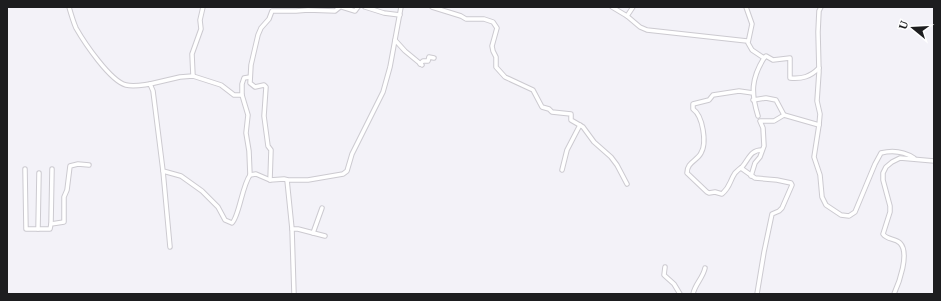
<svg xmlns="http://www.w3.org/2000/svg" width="941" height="301" viewBox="0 0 941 301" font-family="'PT Serif',serif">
  <rect width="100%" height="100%" fill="#f3f2f8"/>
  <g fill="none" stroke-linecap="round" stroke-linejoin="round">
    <defs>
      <g id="minor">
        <path d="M69,7C71,14 73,21 76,28C84,42 110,81 126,85C134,87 142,85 150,84L153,91L163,171L181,176L202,191L218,207L225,220L232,223C239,217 242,186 250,175L256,174L270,180L284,179L288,180H308L343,174L347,171L352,154L383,92L390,67L401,7"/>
        <polyline points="342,7 355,11 358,7"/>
        <polyline points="365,7 384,13 400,15"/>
        <polyline points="432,7 461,16 466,19 484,19 493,22 497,28 492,46 493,51 496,57 496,67 505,77 533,90 542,107 549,109 552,112 571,114 571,120 583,127 594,142 611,157 617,165 627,184"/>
        <polyline points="612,7 627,16 640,27 647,30 747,41"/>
        <path d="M746,7L752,24L748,43L752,50L764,58C751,79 751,93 758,116"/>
        <path d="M821,7L819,11L818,32L819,72L817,101L820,114L819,125L814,157L820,175L822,197L826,205L841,215L849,216L855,212L875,164L881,153C893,150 903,151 914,158"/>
        <polyline points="627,16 633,7"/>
        <polyline points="395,40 405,51 422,65"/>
        <path d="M764,58L766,56L773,60L790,58V78C802,79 810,77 819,68"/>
        <polyline points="420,64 423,61 428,61 429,57 434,58"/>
        <polyline points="193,76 192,54 201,29 200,20 203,7"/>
        <polyline points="250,77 244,78 242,84 242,95 248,115 246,133 249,151 250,175"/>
        <polyline points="150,84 180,77 193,76 221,85 234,95 242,95"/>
        <path d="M753,93L739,91L713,95L709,100L693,104V109C703,116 707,143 701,153C697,161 687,162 687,173L707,192L709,193L715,192L722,194C731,186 729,182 735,173C737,171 739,169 742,167C749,159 750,150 762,150"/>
        <polyline points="753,100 766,98 776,100 784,115"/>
        <polyline points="741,168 755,178 777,180 791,183 792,185 782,208 779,211 772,214 764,252 757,294"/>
        <polyline points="25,169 26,229 50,229 51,224 64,222 64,197 67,190 70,166 78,164 89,165"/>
        <polyline points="562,170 567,150 580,125"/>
        <polyline points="163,171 170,247"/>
        <polyline points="751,176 755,163 760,157 764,146 763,128 760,121 774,121 784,115 819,125"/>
        <polyline points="270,180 271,150 268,146 264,116 266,87 264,85 255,87 250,83 251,65 258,35 261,28 269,19 272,11 296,11 308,10 335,11 340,7"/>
        <polyline points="287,180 292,229 294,294"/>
        <polyline points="51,224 52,169"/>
        <polyline points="38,229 39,173"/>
        <polyline points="292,229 298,229 325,236"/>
        <polyline points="313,233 322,208"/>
        <polyline points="665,267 664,275 674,284 680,294"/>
        <path d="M693,294C695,284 703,278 705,268"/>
        <path d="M894,294C899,283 910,253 900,243C895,238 887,240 883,234L890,212V206L883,180V173L886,167L892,162L900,158L934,161"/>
      </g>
    </defs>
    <use href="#minor" stroke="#cccad0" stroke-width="5.5"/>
    <use href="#minor" stroke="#fff" stroke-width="3.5"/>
  </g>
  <rect width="941" height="301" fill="none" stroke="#1d1d1f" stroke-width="16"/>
  <g transform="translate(913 28) rotate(288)" stroke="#ffffff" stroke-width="3" paint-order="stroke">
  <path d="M0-3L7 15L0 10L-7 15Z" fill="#1d1d1f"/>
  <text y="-6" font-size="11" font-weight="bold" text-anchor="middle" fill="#1d1d1f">U</text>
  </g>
</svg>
